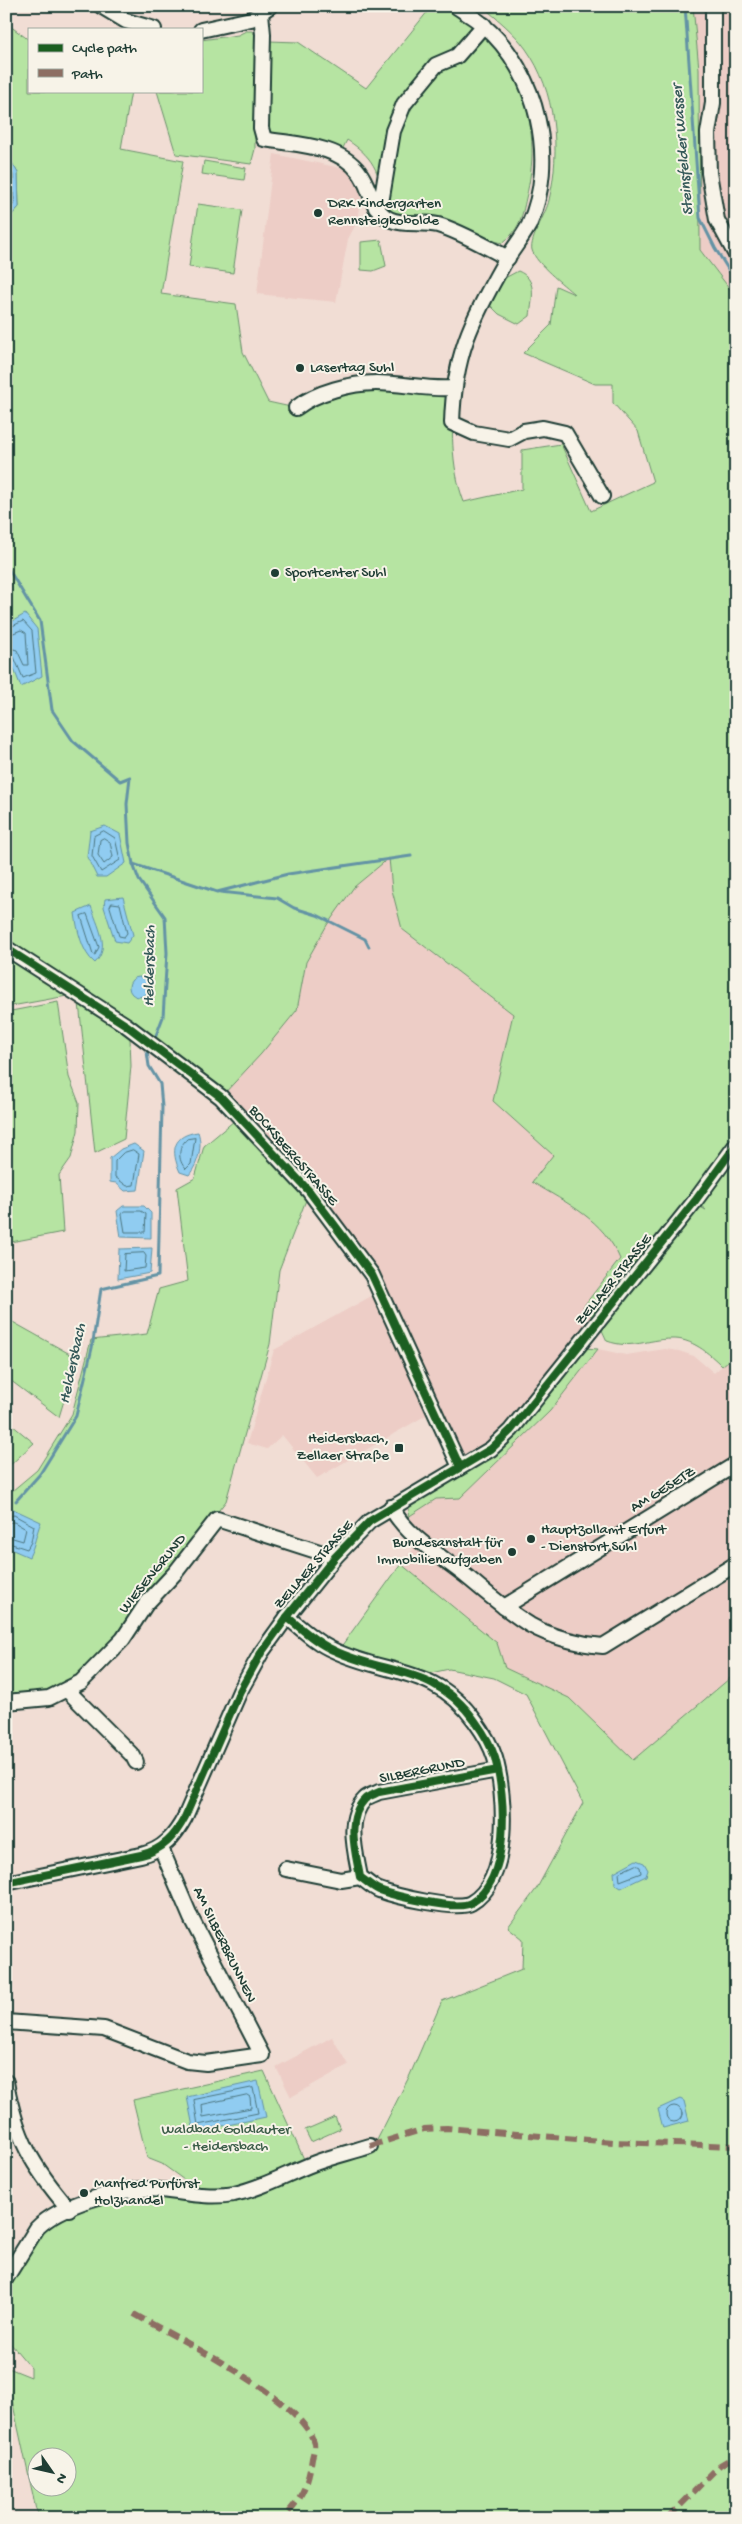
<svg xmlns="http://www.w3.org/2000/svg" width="742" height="2524" viewBox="0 0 742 2524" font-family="'Gochi Hand',sans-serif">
  <rect width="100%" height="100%" fill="#f1ddd4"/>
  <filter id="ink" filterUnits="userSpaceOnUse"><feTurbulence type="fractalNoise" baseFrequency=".02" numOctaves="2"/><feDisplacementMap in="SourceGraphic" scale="10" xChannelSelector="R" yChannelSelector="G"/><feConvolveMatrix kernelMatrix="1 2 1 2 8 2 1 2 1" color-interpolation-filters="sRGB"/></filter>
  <g filter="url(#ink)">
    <g fill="#edcdc6">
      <polygon points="671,6 736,6 736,297 700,250"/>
      <polygon points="274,154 350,170 361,192 357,222 348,239 336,302 257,294"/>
      <polygon points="389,857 392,890 402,929 513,1014 493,1101 553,1155 533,1182 587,1216 612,1241 620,1259 583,1306 595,1320 505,1430 483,1448 465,1454 453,1444 372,1275 221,1097 297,1010 306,962 327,925 354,887"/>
      <polygon points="375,1294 430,1413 317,1478 282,1435 267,1449 247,1443 274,1350"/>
      <polygon points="598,1349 626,1355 665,1349 679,1351 694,1356 714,1373 729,1360 736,1363 736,1673 633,1761 569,1698 505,1668 497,1643 401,1564 424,1536 408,1517 436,1499 460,1498 550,1411"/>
      <polygon points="332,2037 348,2065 291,2097 276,2067"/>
    </g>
    <g fill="#b6e4a2" stroke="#6a906b" fill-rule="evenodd">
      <path d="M432,6C446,6 454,13 465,21C524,63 543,130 526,198C522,217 519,231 502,243L384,211C381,177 377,159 347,140L342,150L270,134L263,126L268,114L270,83H265L269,41L298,42L366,88Z"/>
      <path d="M482,6H693L699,69L700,250L736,297V1138L595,1320L583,1307L620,1259C603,1219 568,1204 532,1182L553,1155L493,1101L513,1014L402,929L392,890L389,858L354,887L327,925L306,962L297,1010L261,1054L221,1097L78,994L6,1007V274L8,266L6,221L19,207L18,173L6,153V20L10,26L29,40V91H131L121,149L183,161L161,294L236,304L243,352L268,402L300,409L358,384L453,388C452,427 450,465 464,502L522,489V450L561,444L591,511L653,482L638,431L613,403V384H595L523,353L551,325L556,286L574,294C563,284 536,264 532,250C529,240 547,212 549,200C561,151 556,91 526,49C514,32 497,19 482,6Z"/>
      <polygon points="246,31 252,31 255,35 255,149 251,164 176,154 157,91 201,91 201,40 238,35"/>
      <polygon points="204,161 246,168 244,180 202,174"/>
      <polygon points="198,204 242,210 233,273 189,267"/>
      <polygon points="381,240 386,266 373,271 361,270 361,242"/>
      <path d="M518,271C538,279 532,298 530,316L519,324L499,314L490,305L503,279Z"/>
      <polygon points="58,1002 69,1077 79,1103 78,1131 71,1158 59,1175 63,1232 6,1243 6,1012"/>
      <polygon points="79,1003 130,1038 131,1066 124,1139 95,1153"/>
      <polygon points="234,1121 306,1200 279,1270 270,1344 226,1501 120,1637 79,1679 48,1694 6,1697 6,1496 37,1470 72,1414 91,1340 147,1334 159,1289 188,1281 177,1188 195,1178 204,1146"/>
      <path d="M736,1146V1363L729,1360L722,1366C709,1353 691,1338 672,1339C647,1339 632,1350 607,1341L601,1328L698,1206L706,1210L695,1201Z"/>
      <polygon points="11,1321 77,1358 59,1417 6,1377 6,1333"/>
      <polygon points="584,1348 598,1349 550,1411 460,1498 436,1499 408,1517 410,1500 467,1468"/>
      <polygon points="6,1420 34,1443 6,1469"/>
      <path d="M401,1564L497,1643L505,1668L569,1698L633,1760L736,1673V2518H40L36,2509L6,2373V2367L31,2377V2368L6,2338V2286L49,2225L106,2198L149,2192L209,2198L162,2164L147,2158L133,2100L264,2071L308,2168L374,2146L410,2075L442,2001L522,1969L523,1939L508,1927L537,1888L583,1803L526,1694L494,1678L449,1669L431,1673L340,1648ZM38,2456H68V2486H38Z"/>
      <polygon points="335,2117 340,2129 311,2142 305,2130"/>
    </g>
    <g fill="#90ccf1" stroke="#6393a5">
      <polygon points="6,153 18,173 19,207 6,221"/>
      <polygon points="25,614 37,629 42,676 21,687 10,659 6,656 6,625"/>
      <polygon points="105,826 120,834 126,863 106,877 97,877 87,857 90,831"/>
      <polygon points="123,897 133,935 127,943 115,941 104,907 105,899"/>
      <path d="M91,906C97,925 111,947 95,963C82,953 77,929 75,913Z"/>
      <circle cx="139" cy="987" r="10"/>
      <path d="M198,1132C203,1146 198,1164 189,1175L180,1172C170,1150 173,1135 198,1132Z"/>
      <polygon points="134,1144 144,1151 138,1190 125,1191 116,1183 110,1182 110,1158 121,1149"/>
      <polygon points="123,1206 144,1206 151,1213 151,1238 121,1237 117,1211"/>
      <polygon points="152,1248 150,1273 118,1279 119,1249"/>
      <path d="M11,1508L41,1522C36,1534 35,1545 29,1557L6,1547L8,1512Z"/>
      <polygon points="636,1860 644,1863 648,1870 646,1876 621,1888 615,1884 614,1872"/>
      <polygon points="258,2081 266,2117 194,2132 187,2097"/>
      <polygon points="680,2099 684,2101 689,2121 663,2128 658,2109"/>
    </g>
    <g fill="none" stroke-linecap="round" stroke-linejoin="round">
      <g stroke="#4c7680" stroke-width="1">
        <polyline points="6,163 13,175 14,204 6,213"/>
        <polyline points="6,629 23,621 32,631 36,673 23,678 14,657 6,653"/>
        <polyline points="6,636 21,630 26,633 28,665 24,665 17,650 6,647"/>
        <polygon points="104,831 115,838 120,860 101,872 92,856 94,836"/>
        <polygon points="104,838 110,842 113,857 104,864 98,855 100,840"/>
        <polygon points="112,903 120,904 127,933 124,937 119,936 110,907"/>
        <polygon points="87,914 99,947 95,955 93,954 81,916"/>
        <path d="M195,1138L191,1164L186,1169C177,1160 178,1147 187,1139Z"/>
        <polygon points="133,1150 139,1154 134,1185 127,1186 115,1177 115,1161 123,1153"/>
        <polygon points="126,1211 141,1211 146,1214 145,1232 125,1232 122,1214"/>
        <polygon points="144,1253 146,1256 145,1268 124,1271 125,1254"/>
        <polyline points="6,1517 14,1515 34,1526 31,1542 27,1549 6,1542"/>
        <polyline points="6,1523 14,1522 26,1529 23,1541 6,1536"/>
        <polygon points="636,1865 640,1867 641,1873 620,1881 619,1873"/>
        <polygon points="253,2088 258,2113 198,2125 194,2100"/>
        <polygon points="247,2095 250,2097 251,2108 203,2117 202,2105"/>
        <circle cx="674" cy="2114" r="8"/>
      </g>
      <g stroke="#6393a5" stroke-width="3">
        <polyline points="685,6 700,218 715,248 736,282"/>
        <polyline points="6,565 40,621 52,710 73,741 120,781 130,777 127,804 129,843 133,864 139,880 165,917 167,953 163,1017 155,1038"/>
        <polyline points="133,864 217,892 288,874 411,856"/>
        <polyline points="220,892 277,898 294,908 317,915 365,939 369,947"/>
        <polyline points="16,1501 40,1474 76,1416 92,1348 101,1289 158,1276 162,1107 160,1084 149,1066 147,1052"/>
      </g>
      <defs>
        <g id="minor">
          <polyline points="101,6 126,21 154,29"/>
          <path d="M456,6C465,13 476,18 484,26C538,72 558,161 529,225C522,238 512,250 504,263C471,321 454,355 452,423L474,433L509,439L524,431L543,428L565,433L602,496"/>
          <polyline points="713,6 713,103 708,133 709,173 717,220 736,255"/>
          <path d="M261,13L263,34L261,128L264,139C295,145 338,144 359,172C371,187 370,209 389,219C403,226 423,221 438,225C462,232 486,247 508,258"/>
          <polyline points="201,30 251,19 270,6"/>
          <polyline points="376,208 382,197 393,131 404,104 436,65 457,56 484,25"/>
          <path d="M296,408C316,392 352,383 376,383C402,383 427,390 453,388"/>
          <polyline points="6,948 126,1025 221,1097 309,1191 372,1275 460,1467"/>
          <path d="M391,1507C406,1536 441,1556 466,1576C487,1593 507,1611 530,1625C551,1637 579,1644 603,1646L736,1564"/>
          <polyline points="504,1607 736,1464"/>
          <path d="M287,1617C301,1628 316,1643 333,1650C387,1676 435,1665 475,1721C483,1732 491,1745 495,1758C506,1796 511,1880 471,1903C457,1911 395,1896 379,1890C372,1887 366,1881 360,1877C356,1854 345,1819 365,1799C368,1796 375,1794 379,1792L498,1770"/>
          <polyline points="67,1690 133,1756 136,1762"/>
          <polyline points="6,1702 49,1698 81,1682 123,1639 146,1604 175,1573 217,1519 335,1557"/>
          <polyline points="286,1869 341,1880 360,1877"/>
          <path d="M6,1883L141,1855C163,1850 175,1836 185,1817L240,1691L261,1653L287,1617L335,1557L370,1521L491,1449L511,1430L695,1201L736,1145"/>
          <polyline points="6,2022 104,2029 187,2061 206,2063 262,2055 191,1918 161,1848"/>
          <path d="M6,2082C16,2138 32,2166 69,2209"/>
          <path d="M6,2278L37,2228C60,2205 118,2188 150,2189C179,2191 205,2199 234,2194C263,2188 288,2173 315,2163C333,2156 352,2152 370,2146"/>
        </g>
      </defs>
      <use href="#minor" stroke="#1f3d34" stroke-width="18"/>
      <use href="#minor" stroke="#f7f3e8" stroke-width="14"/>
      <g stroke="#8d6e63" stroke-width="6" stroke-dasharray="12 6" stroke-linecap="butt">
        <polyline points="370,2146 424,2129 447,2128 613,2142 736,2146"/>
        <path d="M134,2314C176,2338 302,2398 314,2443C315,2447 313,2454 312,2458C308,2485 302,2498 283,2518"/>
        <polyline points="668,2518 720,2465 736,2456"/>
      </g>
      <defs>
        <g id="cycleway">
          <polyline points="6,948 126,1025 221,1097 309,1191 372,1275 460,1467"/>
          <path d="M287,1617C301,1628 316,1643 333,1650C387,1676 435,1665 475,1721C483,1732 491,1745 495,1758C506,1796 511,1880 471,1903C457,1911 395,1896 379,1890C372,1887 366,1881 360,1877C356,1854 345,1819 365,1799C368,1796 375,1794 379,1792L498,1770"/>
          <path d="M6,1883L141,1855C163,1850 175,1836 185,1817L240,1691L261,1653L287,1617L335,1557L370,1521L491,1449L511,1430L695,1201L736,1145"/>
        </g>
      </defs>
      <use href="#cycleway" stroke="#f7f3e8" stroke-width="11"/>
      <use href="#cycleway" stroke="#1b5e20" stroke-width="8"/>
    </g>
  </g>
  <g fill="#1f3d34" stroke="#f7f3e8" stroke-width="2">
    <circle cx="318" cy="213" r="5"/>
    <circle cx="300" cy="368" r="5"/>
    <circle cx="275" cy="573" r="5"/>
    <rect x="394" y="1443" width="10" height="10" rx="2.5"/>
    <circle cx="531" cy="1539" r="5"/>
    <circle cx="512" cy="1552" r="5"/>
    <circle cx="84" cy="2193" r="5"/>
  </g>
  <g text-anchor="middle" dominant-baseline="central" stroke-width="4" stroke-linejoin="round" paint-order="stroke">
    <g font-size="15" fill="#1f3d34" stroke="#f7f3e8" text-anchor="start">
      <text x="328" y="204">DRK Kindergarten<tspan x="328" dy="17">Rennsteigkobolde</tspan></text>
      <text x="310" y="368">Lasertag Suhl</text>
      <text x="285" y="573">Sportcenter Suhl</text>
      <text x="389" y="1439" text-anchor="end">Heidersbach,<tspan x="389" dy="17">Zellaer Straße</tspan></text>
      <text x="541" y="1530">Hauptzollamt Erfurt<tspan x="541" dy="17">- Dienstort Suhl</tspan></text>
      <text x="502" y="1543" text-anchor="end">Bundesanstalt für<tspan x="502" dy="17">Immobilienaufgaben</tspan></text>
      <text x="94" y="2184">Manfred Purfürst<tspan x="94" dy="17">Holzhandel</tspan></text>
    </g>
    <g font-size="15" fill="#1f3d34" stroke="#f7f3e8">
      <text transform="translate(293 1156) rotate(49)">BOCKSBERGSTRASSE</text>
      <text transform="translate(614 1280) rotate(-51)">ZELLAER STRASSE</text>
      <text transform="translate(663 1490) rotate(-32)">AM GESETZ</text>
      <text transform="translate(314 1565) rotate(-49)">ZELLAER STRASSE</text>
      <text transform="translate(153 1574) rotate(-51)">WIESENGRUND</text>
      <text transform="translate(422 1771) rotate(-11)">SILBERGRUND</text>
      <text transform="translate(224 1945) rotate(64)">AM SILBERBRUNNEN</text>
    </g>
    <g font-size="15" fill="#3d5e4a" stroke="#f7f3e8">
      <text x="226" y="2130">Waldbad Goldlauter<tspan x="226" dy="17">- Heidersbach</tspan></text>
    </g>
    <g font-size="16" font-style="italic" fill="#365a5a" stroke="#f7f3e8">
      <text transform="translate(684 150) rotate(-95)">Steinsfelder Wasser</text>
      <text transform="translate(151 966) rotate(-89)">Heldersbach</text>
      <text transform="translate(74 1364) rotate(-78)">Heldersbach</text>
    </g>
  </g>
  <rect width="742" height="2524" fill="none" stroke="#f7f3e8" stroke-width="25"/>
  <rect x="12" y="12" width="717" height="2499" fill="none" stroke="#1f3d34" stroke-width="2" filter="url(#ink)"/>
  <rect x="28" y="28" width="175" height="65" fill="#f7f3e8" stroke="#a1aaa0"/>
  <rect x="38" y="44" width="25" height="8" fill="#1b5e20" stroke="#a1aaa0"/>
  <text x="72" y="52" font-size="15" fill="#1f3d34">Cycle path</text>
  <rect x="38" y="69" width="25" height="8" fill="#8d6e63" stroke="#a1aaa0"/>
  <text x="72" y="78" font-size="15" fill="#1f3d34">Path</text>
  <g transform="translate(52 2472) rotate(124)"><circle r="24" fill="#f7f3e8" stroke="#a1aaa0"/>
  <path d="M0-4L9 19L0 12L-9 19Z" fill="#1f3d34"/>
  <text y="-8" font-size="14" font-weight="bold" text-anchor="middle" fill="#1f3d34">N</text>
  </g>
</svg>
